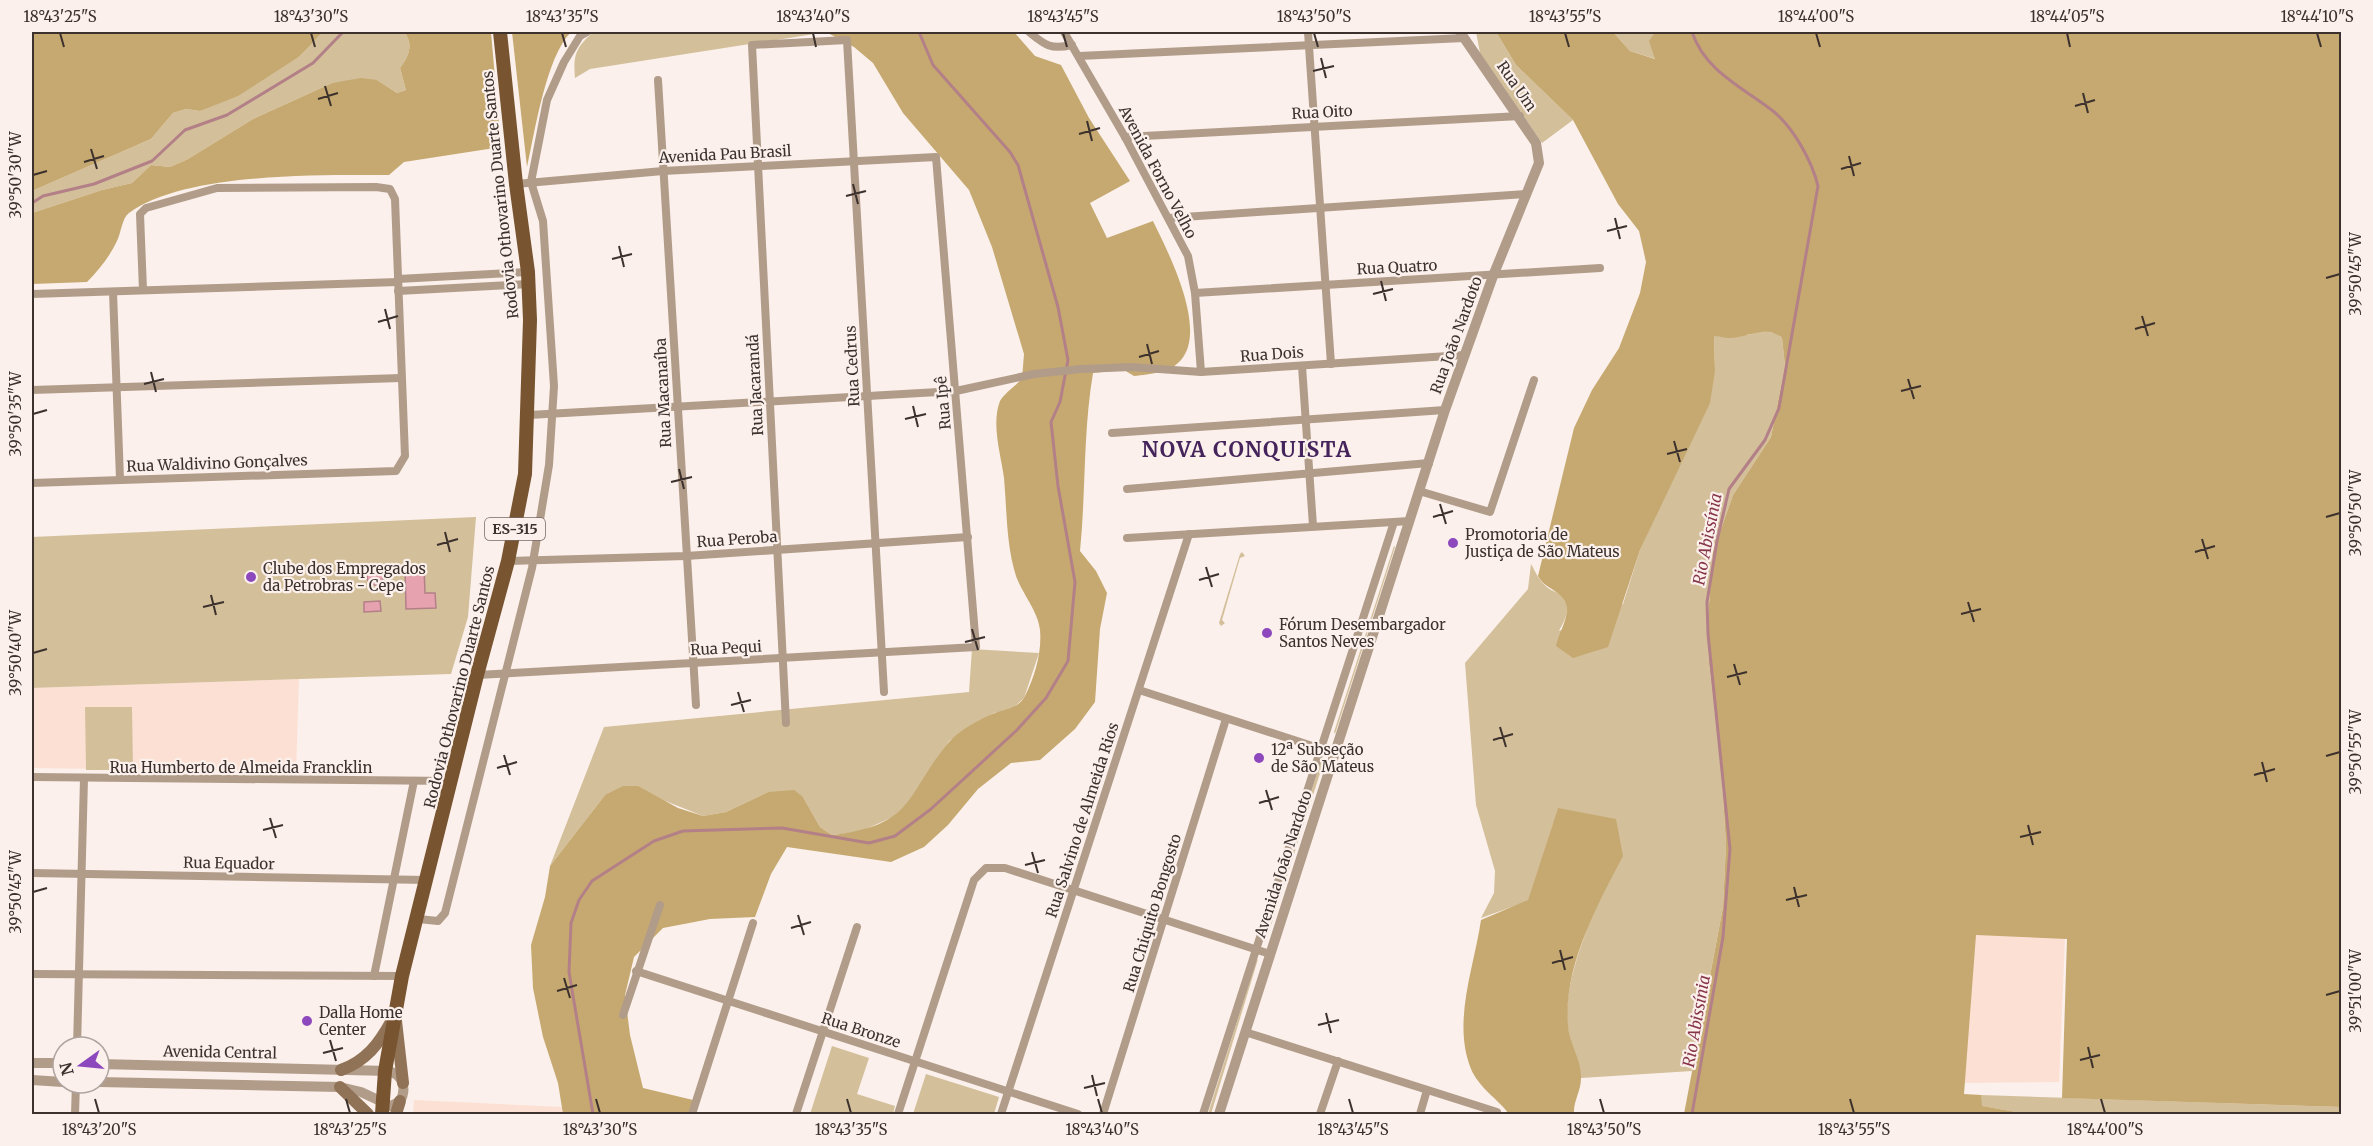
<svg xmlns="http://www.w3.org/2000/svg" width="2373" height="1146" viewBox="0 0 2373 1146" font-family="Merriweather,serif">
  <rect width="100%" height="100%" fill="#fbf0eb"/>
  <g fill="#fce0d3">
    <polygon points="299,679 296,772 32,768 32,688"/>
    <polygon points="1963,931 2065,937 2059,1082 1955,1083"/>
    <polygon points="414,1100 562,1107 563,1114 413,1114"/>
  </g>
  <g fill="#d3bf9a">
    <path d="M323,32H404C414,44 409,56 400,68L406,90L397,93L377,80L332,83L253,119L188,159L170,167L151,165L132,183L102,190L32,213V191L151,139L173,113L186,109L200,111L300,56Z"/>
    <path d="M593,32H827L590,69L575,78C573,54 576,48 593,32Z"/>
    <polygon points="1476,32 1496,32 1516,65 1573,120 1542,143 1480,53"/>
    <polygon points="1613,32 1655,32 1650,41 1656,59 1630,51"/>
    <path d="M1760,331L1776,333L1782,338L1785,366L1771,437L1733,495L1713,552L1708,618L1709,663L1721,762L1726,845L1723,907L1692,1071L1581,1078C1577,1061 1571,1044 1568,1028C1562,992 1583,939 1596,906L1558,809L1528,901L1481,918L1494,893L1495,871L1476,805L1465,663L1528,589L1531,564C1536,573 1540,582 1548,588C1552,591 1557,592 1561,595C1572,607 1565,620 1559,631L1623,604L1640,550L1687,448L1715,371L1714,335H1748Z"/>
    <polygon points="476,517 468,617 451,674 32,688 32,537"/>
    <polygon points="1394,546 1395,547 1335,734 1334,732"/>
    <polygon points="1242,552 1245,556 1240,558 1222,620 1225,623 1221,626 1219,623 1240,554"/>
    <polygon points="972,649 1039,653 1024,698 1013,708 994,713 950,740 904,809 893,817 859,832 832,835 820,827 803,797 768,792 726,812 703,816 658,798 605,795 550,866 604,727 969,692"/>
    <polygon points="85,707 132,707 133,770 86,770"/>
    <polygon points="1323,759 1324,761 1264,947 1321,760"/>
    <polygon points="1258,959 1211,1114 1208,1114 1256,961"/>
    <polygon points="832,1046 869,1058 857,1094 895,1106 893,1114 810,1114"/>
    <polygon points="926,1074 999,1097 994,1114 913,1114"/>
    <polygon points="1981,1095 2341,1107 2341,1114 2028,1114 1981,1106"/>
  </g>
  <g fill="#c6a970">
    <polygon points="32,32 323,32 300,56 238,96 200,111 186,109 173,113 151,139 32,191"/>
    <path d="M404,32H491L501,147L404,162L389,175C322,175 184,172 129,213C122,218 121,233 117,241C110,256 99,270 87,282L32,284V213L102,190L132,183L151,165L170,167L188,159L253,119L332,83L361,78L377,80L397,93L406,90L400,68C409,56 414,44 404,32Z"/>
    <path d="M512,32H571C546,57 535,131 527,167Z"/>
    <path d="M826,32H1014L1035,56L1061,65L1089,118L1130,181L1090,203L1107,238L1153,221C1168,252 1208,329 1181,360C1170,373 1150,374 1134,376L1124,370L1093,373C1083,432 1086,492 1080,551L1096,571L1107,593L1100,629L1095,702L1075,729L1040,760L1011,763L978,789L948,825L924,847L891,862L787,847L771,874L755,917L710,919L663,928L634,957L625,995L630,1035L643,1088L693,1100L689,1114H563L558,1083L543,1037L533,988L531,945L545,897L550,866L605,795L623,786H638L678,808L703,816L726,812L768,792L794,790L803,797L820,827L832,835C916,825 904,796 949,742C958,731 982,718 995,713C1007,708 1018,709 1025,696C1035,676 1042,652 1040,630C1038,611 1023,595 1016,576C1006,544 1007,511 1004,478C1001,455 991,424 1000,401C1004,394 1016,385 1022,379L1024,354L992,247L969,190L903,113L873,63L854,47Z"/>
    <path d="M1496,32H1613L1630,51L1655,59L1649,41L1655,32H2341V1107L2062,1098L2067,939L1976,935L1964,1094L1981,1095L1982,1106L2028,1114H1684L1723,907L1726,845L1721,762L1709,663L1708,618L1713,552L1733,495L1771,437L1785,366L1782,338C1766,324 1748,338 1729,338C1724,338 1719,336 1714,336L1715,371L1710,403L1640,550L1608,647L1573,658L1556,646C1559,630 1576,609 1560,595C1553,588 1544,587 1538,576L1574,428L1592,390L1619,348L1640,293L1646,262L1639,231L1618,204L1573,120L1516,65Z"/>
    <path d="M1558,808L1616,819L1623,856C1597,905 1563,968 1568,1025C1569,1043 1582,1061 1581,1078C1581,1091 1573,1102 1574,1114H1509C1499,1100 1479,1088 1471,1069C1452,1022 1474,968 1481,920L1528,900Z"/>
  </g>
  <g fill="#e6a2af" stroke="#b38088" stroke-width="1.5">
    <polygon points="424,567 425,593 435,593 436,608 406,609 405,568"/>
    <circle cx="375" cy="577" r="8"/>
    <polygon points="380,601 381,611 364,612 364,602"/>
  </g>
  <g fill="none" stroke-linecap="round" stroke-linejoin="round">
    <g stroke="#b38088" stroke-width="3">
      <path d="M1692,32C1705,71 1742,87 1773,111C1793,127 1812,161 1818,186L1779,408L1765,440L1729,489L1717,541L1707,602L1708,634L1730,849L1723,937L1692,1114"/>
      <polyline points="32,203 43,196 94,184 152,161 185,130 227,115 313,63 343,32"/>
      <polyline points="593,1114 569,972 571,923 579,900 592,881 654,841 683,831 782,828 869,843 895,836 931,809 1017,730 1046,698 1068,661 1075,582 1058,486 1051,422 1060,402 1068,360 1058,307 1018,165 1010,152 933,65 919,32"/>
    </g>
    <g stroke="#b19c89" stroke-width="8">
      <path d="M1029,32C1045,45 1050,50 1072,45"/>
      <polyline points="1064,32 1125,137 1188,256 1195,293 1201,372"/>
      <polyline points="1308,32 1331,364"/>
      <polyline points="1079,56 1464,38"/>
      <polyline points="658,80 696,705"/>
      <polyline points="1125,137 1520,116"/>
      <polyline points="1169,218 1527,194"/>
      <polyline points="398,279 528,272"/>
      <polyline points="398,291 529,284"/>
      <polyline points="113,292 120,479"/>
      <polyline points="1195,293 1600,268"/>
      <polyline points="32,294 398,282"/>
      <polyline points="1302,366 1313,526"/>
      <polyline points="32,390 401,378"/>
      <polyline points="529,415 956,391 1034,374 1081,369 1131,367 1201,372 1464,355"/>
      <polyline points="1112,433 1445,410"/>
      <polyline points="32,483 396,471 405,456 395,199 390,189 376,187 217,188 146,208 140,214 143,290"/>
      <polyline points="1127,489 1429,463"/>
      <polyline points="1419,491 1490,512 1534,380"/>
      <polyline points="1127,538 1410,521"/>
      <polyline points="508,561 686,556 968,537"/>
      <polyline points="477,675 976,647 936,157 663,171 516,184"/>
      <polyline points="1139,690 1334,753"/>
      <polyline points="786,723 752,45 847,40 884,692"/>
      <polyline points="32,777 451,781"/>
      <polyline points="32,873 427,880"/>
      <polyline points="418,919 438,921 445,913 532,568 549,465 554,386 543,221 531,182 547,100 564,62 580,36 587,32"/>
      <polyline points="636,971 1078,1114"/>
      <polyline points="32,974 402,976"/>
      <polyline points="374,976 414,781"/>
      <polyline points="623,1015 660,905"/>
      <polyline points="1245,1032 1497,1112"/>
      <polyline points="77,1047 84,779"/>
      <polyline points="75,1114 76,1083"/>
      <polyline points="692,1114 753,923"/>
      <polyline points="796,1114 857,927"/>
      <polyline points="898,1114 974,880 986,868 1005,868 1270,954"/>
      <polyline points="1001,1114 1189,534"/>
      <polyline points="1103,1114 1226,719"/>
      <polyline points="1203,1114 1394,522"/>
      <polyline points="1320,1114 1338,1061"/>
      <polyline points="1420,1114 1427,1090"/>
    </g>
    <g stroke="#b19c89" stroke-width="10">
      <polyline points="32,1063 63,1063"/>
      <path d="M99,1064L389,1071C403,1075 407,1089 400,1101L391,1106L361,1092L340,1087L99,1082"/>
      <polyline points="32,1080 63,1082"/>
      <polyline points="1219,1114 1445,410 1493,276 1539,163 1536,143 1460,32"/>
    </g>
    <g stroke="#907256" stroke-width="12">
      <polyline points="396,1021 403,1083"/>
      <path d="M341,1070C366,1061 379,1044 392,1020"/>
      <polyline points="340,1087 368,1114"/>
      <polyline points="396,1114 400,1101"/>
    </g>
    <polyline stroke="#785430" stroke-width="14" points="382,1114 385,1071 402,976 477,675 508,561 525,474 530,320 528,272 516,184 500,32"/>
  </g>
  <path fill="none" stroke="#3c312d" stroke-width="2" d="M60,33L64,47M311,33L315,47M562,33L566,47M813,33L816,47M1063,33L1067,47M1314,33L1318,47M1565,33L1569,47M1816,33L1820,47M2067,33L2070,47M2317,33L2321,47M1321,58L1326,78M1313,71L1334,66M325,86L331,106M2083,93L2088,113M318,99L338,93M2075,106L2095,100M1087,121L1092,141M1079,134L1100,128M91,149L97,169M1849,156L1854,176M84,162L104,156M1841,169L1861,163M33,175L47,171M853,184L858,204M846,196L866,191M1615,218L1620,239M1607,231L1627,226M619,246L624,267M612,259L632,254M2326,278L2340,274M1381,281L1386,301M1373,294L1393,289M385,309L390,329M2142,316L2148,336M378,322L398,316M2135,329L2155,323M1147,344L1152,364M1139,357L1159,351M151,372L156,392M1908,379L1914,399M144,384L164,379M1901,391L1921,386M913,406L918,427M33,414L47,410M905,419L926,414M1674,441L1680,462M1667,454L1687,449M679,469L684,489M671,482L692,477M1440,504L1446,524M1433,517L1453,511M2326,517L2340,513M445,532L450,552M2202,539L2208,559M437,545L458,539M2195,552L2215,546M1206,567L1212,587M1199,580L1219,574M211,595L216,615M1968,602L1974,622M203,607L224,602M1961,614L1981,609M972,629L978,650M965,642L985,637M33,653L47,649M1734,664L1740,685M1727,677L1747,672M738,692L744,712M731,705L751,700M1500,727L1506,747M1493,740L1513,734M504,755L510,775M2326,756L2340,752M2262,762L2267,782M497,768L517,762M2254,775L2275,769M1266,790L1272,810M1259,803L1279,797M270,818L276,838M2028,825L2033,845M263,830L283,825M2020,837L2041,832M1032,852L1038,873M1025,865L1045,860M1794,887L1799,907M33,892L47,888M1786,900L1807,895M798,915L804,935M791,928L811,922M1560,950L1565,970M1552,963L1573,957M564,978L570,998M557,991L577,985M2326,995L2340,991M1326,1013L1331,1033M1318,1025L1339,1020M330,1040L336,1061M2088,1047L2093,1068M323,1053L343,1048M2080,1060L2100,1055M1092,1075L1097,1096M1084,1088L1105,1083M95,1099L99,1113M346,1099L350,1113M596,1099L600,1113M847,1099L851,1113M1098,1099L1102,1113M1349,1099L1353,1113M1600,1099L1604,1113M1850,1099L1854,1113M2101,1099L2105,1113"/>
  <g fill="#8c48bc" stroke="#fbf0eb" stroke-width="2">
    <circle cx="1453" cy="543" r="6"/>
    <circle cx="251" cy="577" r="6"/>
    <circle cx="1267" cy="633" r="6"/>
    <circle cx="1259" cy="758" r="6"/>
    <circle cx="307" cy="1021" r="6"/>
  </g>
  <g text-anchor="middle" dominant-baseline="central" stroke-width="4.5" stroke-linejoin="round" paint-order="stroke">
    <rect fill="#fbf0eb" stroke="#756a66" stroke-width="1.5" x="485" y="518" width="60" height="22" rx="4.5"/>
    <g font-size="14" font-weight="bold" fill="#3c312d">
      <text x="515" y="529">ES-315</text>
    </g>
    <g font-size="15" fill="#3c312d" stroke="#fbf0eb">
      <text transform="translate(1517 86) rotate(55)">Rua Um</text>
      <text transform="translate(1322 112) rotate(-3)">Rua Oito</text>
      <text transform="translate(725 154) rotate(-3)">Avenida Pau Brasil</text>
      <text transform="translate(1158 172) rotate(62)">Avenida Forno Velho</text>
      <text transform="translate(500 195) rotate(-96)">Rodovia Othovarino Duarte Santos</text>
      <text transform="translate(1397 267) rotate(-3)">Rua Quatro</text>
      <text transform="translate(1456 335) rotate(-70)">Rua João Nardoto</text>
      <text transform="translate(1272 354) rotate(-4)">Rua Dois</text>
      <text transform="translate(852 366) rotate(-93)">Rua Cedrus</text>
      <text transform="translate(755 385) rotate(-93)">Rua Jacarandá</text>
      <text transform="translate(663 393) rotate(-93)">Rua Macanaíba</text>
      <text transform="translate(943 403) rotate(-95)">Rua Ipê</text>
      <text transform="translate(217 463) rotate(-2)">Rua Waldivino Gonçalves</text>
      <text transform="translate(737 539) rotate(-4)">Rua Peroba</text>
      <text transform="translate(726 648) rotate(-3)">Rua Pequi</text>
      <text transform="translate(459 687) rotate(-76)">Rodovia Othovarino Duarte Santos</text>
      <text x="241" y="767">Rua Humberto de Almeida Francklin</text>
      <text transform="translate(1082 820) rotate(-72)">Rua Salvino de Almeida Rios</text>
      <text transform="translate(229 863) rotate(1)">Rua Equador</text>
      <text transform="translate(1283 864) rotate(-72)">Avenida João Nardoto</text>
      <text transform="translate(1152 913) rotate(-73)">Rua Chiquito Bongosto</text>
      <text transform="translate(861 1030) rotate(18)">Rua Bronze</text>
      <text transform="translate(220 1052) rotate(1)">Avenida Central</text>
    </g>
    <g font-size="15" fill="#3c312d" stroke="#fbf0eb" text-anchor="start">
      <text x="1465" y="534">Promotoria de<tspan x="1465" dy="17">Justiça de São Mateus</tspan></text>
      <text x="263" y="568">Clube dos Empregados<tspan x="263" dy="17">da Petrobras - Cepe</tspan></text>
      <text x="1279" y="624">Fórum Desembargador<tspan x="1279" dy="17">Santos Neves</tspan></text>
      <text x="1271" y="749">12ª Subseção<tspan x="1271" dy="17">de São Mateus</tspan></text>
      <text x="319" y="1012">Dalla Home<tspan x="319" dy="17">Center</tspan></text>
    </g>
    <g font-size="16" font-style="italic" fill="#86354a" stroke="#fbf0eb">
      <text transform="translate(1707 539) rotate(-79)">Rio Abissínia</text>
      <text transform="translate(1696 1021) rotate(-80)">Rio Abissínia</text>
    </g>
    <g font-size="21" font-weight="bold" letter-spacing="1.5" fill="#45245c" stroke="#fbf0eb">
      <text x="1247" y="449">NOVA CONQUISTA</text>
    </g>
  </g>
  <rect width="2373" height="1146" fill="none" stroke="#fbf0eb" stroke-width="66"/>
  <g transform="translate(81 1065) rotate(255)"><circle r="28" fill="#fbf0eb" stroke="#afa49f" stroke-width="1.5"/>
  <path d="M0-4.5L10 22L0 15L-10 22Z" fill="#8c48bc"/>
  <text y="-9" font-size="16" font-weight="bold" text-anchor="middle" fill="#3c312d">N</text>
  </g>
  <rect x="33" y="33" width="2307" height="1080" fill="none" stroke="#3c312d" stroke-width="2"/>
  <g font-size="15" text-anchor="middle" fill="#3c312d">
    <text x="60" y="22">18°43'25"S</text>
    <text x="311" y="22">18°43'30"S</text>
    <text x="562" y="22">18°43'35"S</text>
    <text x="813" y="22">18°43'40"S</text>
    <text x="1063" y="22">18°43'45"S</text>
    <text x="1314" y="22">18°43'50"S</text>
    <text x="1565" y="22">18°43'55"S</text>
    <text x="1816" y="22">18°44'00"S</text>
    <text x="2067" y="22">18°44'05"S</text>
    <text x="2317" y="22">18°44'10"S</text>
    <text transform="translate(16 175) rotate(-90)" y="5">39°50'30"W</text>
    <text transform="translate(2356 274) rotate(-90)" y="5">39°50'45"W</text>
    <text transform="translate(16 414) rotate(-90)" y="5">39°50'35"W</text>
    <text transform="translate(2356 513) rotate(-90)" y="5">39°50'50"W</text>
    <text transform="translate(16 653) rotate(-90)" y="5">39°50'40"W</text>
    <text transform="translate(2356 752) rotate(-90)" y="5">39°50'55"W</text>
    <text transform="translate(16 892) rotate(-90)" y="5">39°50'45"W</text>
    <text transform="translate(2356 991) rotate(-90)" y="5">39°51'00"W</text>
    <text x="99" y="1135">18°43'20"S</text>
    <text x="350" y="1135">18°43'25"S</text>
    <text x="600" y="1135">18°43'30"S</text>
    <text x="851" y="1135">18°43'35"S</text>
    <text x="1102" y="1135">18°43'40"S</text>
    <text x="1353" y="1135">18°43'45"S</text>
    <text x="1604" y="1135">18°43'50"S</text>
    <text x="1854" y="1135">18°43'55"S</text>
    <text x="2105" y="1135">18°44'00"S</text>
  </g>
</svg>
